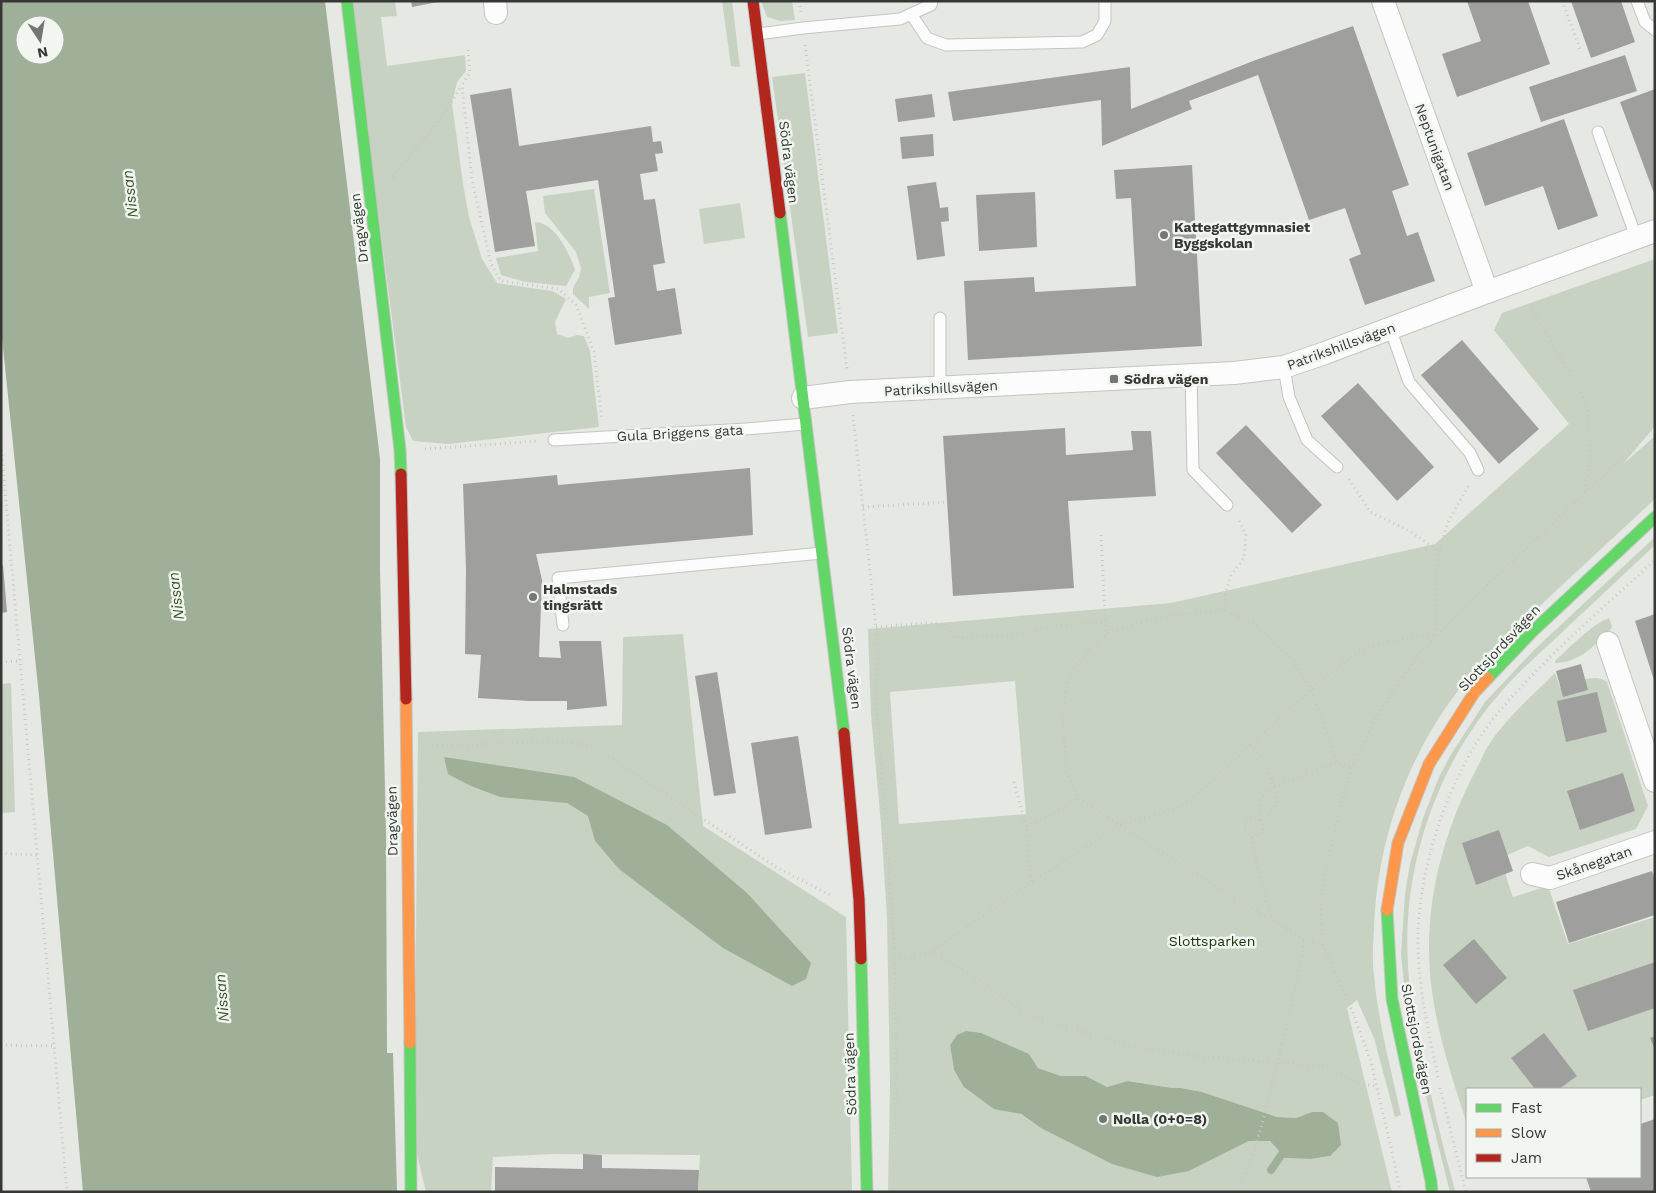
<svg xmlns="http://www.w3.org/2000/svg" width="1656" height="1193" viewBox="0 0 1656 1193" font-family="'Work Sans',sans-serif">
  <rect width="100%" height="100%" fill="#e6e8e4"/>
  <g fill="#c8d2c2" fill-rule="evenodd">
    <polygon points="351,1 395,1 397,16 381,17 387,66 465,55 466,71 457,82 452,103 463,184 469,217 482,259 497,283 552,291 566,299 555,322 557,334 568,338 577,335 584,336 590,351 599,427 448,444 413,441 406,427"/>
    <polygon points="722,1 732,1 740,67 731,66"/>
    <polygon points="761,1 792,1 795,20 780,21 767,17"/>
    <polygon points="805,73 838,333 808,337 772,77"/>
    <polygon points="594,189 610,293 589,297 589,309 573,294 573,288 579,277 581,268 576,252 545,213 543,196"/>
    <polygon points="740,203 745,238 704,244 699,209"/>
    <path d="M535,222C556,223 569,253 575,270L566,286L525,282L501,275L496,258L538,251Z"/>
    <path d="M1655,259V426L1623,464L1655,436V499C1618,533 1581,568 1544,602C1517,628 1488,653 1465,682C1408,752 1377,840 1374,929C1373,944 1372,960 1374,975C1378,1022 1391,1069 1401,1115L1395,1117L1374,1038L1357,1000L1347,1008L1392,1192H888L890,1084L887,919L881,824L871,715L868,629L1171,603L1435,544L1569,424L1494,330L1502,313ZM1015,681L1026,814L899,824L890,692ZM957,1035L1029,1054L1038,1068L1061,1076H1086L1107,1087L1129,1081L1172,1088H1181L1202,1092L1277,1117L1296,1118L1312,1112L1330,1156L1311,1159L1285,1158L1270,1141H1249L1189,1171L1041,1128L954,1070L950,1045Z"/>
    <path d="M1655,537V545C1622,576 1589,607 1556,638C1535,657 1513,677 1495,699C1434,772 1402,871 1408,965C1409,994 1416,1023 1422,1051C1431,1098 1442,1144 1455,1190V1192H1450L1428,1105L1406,1004L1401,954L1405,894L1410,864L1423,818L1439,777L1450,756L1485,702L1535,649Z"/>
    <path d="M1609,618L1612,627C1608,634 1604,637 1598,642C1585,654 1573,663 1555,663V661C1568,649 1593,623 1609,618Z"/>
    <polygon points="683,634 703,826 846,917 852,1192 698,1192 700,1155 553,1154 493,1157 491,1192 426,1192 414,1142 418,732 622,725 623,637"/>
    <path d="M1555,673L1560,688C1574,684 1594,672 1607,682L1648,806L1636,829L1549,857L1528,846L1505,856C1503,872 1508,883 1513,897L1548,886L1568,944L1655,917V1095L1640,1100V1089H1467V1124C1454,1084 1441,1045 1434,1004C1419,922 1439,838 1478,766C1482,758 1485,750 1490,743C1507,717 1533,695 1555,673Z"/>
    <polygon points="11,683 15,812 1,813 1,684"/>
  </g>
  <g fill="#a0af98" fill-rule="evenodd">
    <path d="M1,1H325L380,459V569L386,834L387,1053H393L397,1192H83L39,696L1,328ZM25,25H55V55H25Z"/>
    <polygon points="444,757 574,777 667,825 747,893 811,963 806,979 792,986 723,948 619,869 595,841 588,816 567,803 500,797 471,786 448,774"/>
    <polygon points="966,1031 981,1033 1029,1054 1038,1068 1061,1076 1086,1076 1107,1087 1128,1081 1172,1088 1181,1088 1202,1092 1277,1117 1296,1118 1312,1112 1323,1112 1338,1123 1341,1145 1330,1156 1311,1159 1285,1158 1270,1141 1249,1141 1189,1171 1157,1177 1112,1164 1041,1128 1021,1114 994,1109 964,1087 954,1070 950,1045 957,1035"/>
  </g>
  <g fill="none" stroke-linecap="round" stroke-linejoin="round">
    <polyline stroke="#a0af98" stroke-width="8" points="1271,1170 1282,1154"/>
  </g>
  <g fill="#9fa09e">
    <polygon points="411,1 438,1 438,2 412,7"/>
    <polygon points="1467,1 1528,1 1550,64 1457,97 1442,54 1481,41"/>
    <polygon points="1571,1 1621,1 1635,42 1591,58"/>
    <polygon points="1353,26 1409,185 1392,191 1407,236 1418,232 1435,281 1365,305 1349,259 1361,254 1345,208 1309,220 1258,75 1189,101 1192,109 1102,146 1101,100 953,121 948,92 1130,67 1131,109 1253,61"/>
    <polygon points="1625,55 1637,91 1541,122 1529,87"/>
    <polygon points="511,88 519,146 651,126 653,142 661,141 663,153 655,154 658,171 640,174 644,200 655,199 665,263 653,265 657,291 675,288 682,334 615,345 608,298 615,297 598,180 526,191 535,246 495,252 470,95"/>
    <polygon points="1655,89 1655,196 1620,102"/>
    <polygon points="932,94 935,117 898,122 895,99"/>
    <polygon points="1564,119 1598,216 1558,230 1543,186 1485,206 1467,153"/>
    <polygon points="933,134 934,156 902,159 900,137"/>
    <polygon points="1192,165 1202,346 968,360 964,281 1034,277 1035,292 1136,286 1131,198 1116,199 1114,170"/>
    <polygon points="936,182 940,208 948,207 949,221 941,222 945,256 917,260 907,186"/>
    <polygon points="1035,192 1037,247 979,251 976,195"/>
    <polygon points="1462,340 1539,429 1499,464 1421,375"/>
    <polygon points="1358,383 1434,467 1397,501 1321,416"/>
    <polygon points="1246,425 1322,505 1292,533 1216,453"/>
    <polygon points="1065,428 1066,455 1133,450 1131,431 1151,431 1156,496 1068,501 1074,588 953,596 943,436"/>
    <polygon points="750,468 753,535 536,554 542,580 539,657 561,658 559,641 601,641 607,706 567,710 567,701 529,701 478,698 481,655 465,654 466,569 463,484 557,475 558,485"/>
    <polygon points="3,565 7,612 1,613 1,566"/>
    <polygon points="1655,614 1655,680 1654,680 1635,621"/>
    <polygon points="1581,664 1588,690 1563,697 1556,671"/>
    <polygon points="717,672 736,793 714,796 695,676"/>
    <polygon points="1597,692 1607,732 1566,742 1557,701"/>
    <polygon points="798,736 812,828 765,835 751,743"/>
    <polygon points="1623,773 1635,811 1580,830 1567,791"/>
    <polygon points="1499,830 1513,871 1476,885 1462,843"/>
    <polygon points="1652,871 1655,880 1655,915 1569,943 1556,902"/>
    <polygon points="1474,939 1507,978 1476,1004 1443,965"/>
    <polygon points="1655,962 1655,1008 1588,1031 1573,990"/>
    <polygon points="1544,1033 1577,1076 1559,1089 1535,1089 1511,1058"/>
    <polygon points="1655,1036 1655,1050 1650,1038"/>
    <polygon points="1655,1119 1655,1192 1591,1192 1586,1177 1640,1177 1640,1124"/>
    <polygon points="583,1154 602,1155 602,1168 699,1170 698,1192 495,1192 495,1167 583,1169"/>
  </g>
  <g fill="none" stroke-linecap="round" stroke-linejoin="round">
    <defs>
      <g id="lane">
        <polyline points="1637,1 1645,22 1655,30"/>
        <polyline points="911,14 927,38 946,45 1082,42 1097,35 1105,21 1105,1"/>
        <polyline points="758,34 803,28 900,19 931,5 932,1"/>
        <polyline points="1598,132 1636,237"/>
        <polyline points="940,318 940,388"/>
        <polyline points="1390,328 1409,382 1470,453 1478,470"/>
        <polyline points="1284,367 1289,397 1307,440 1337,467"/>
        <polyline points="1191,375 1193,470 1227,505"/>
        <polyline points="554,440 746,429 805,424"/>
        <polyline points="563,625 558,578 822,553"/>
      </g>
      <g id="street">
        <polyline points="495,1 496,13"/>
        <polyline points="1383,1 1487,292"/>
        <polyline points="803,398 850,392 1234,373 1284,367 1325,353 1487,292 1655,231"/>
        <polyline points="1608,643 1655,781"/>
        <polyline points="1532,874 1550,878 1655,842"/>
      </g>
      <g id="fast">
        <polyline points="347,1 400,450 401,474"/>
        <polyline points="780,213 844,733"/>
        <polyline points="1488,678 1533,631 1655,517"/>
        <polyline points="1387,910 1392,999 1431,1181 1432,1192"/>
        <polyline points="861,959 867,1192"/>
        <polyline points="410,1043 411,1192"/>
      </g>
      <g id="slow">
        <polyline points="406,699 410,1043"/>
        <polyline points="1387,910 1398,843 1429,764 1474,693 1488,678"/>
      </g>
      <g id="jam">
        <polyline points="753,1 780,213"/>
        <polyline points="401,474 406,699"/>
        <polyline points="844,733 859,899 861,959"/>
      </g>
    </defs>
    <use href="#lane" stroke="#c4c5c2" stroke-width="13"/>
    <use href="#street" stroke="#c4c5c2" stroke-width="24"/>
    <use href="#fast" stroke="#c4c5c2" stroke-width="13"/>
    <use href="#slow" stroke="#c4c5c2" stroke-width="13"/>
    <use href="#jam" stroke="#c4c5c2" stroke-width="13"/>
    <g stroke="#c6c8c6" stroke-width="3" stroke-dasharray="1 4" stroke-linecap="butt">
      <polyline points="799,1 801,12"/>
      <polyline points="1562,1 1580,49"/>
      <polyline points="805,45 847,369"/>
      <polyline points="468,50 470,72 462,85 472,180 491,264 501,281 559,289 576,305 594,352 602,420"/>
      <polyline points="393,177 445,113 461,86"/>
      <polyline points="1530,306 1588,405 1590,464 1584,494"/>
      <polyline points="853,415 878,646 876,700 878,723 895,957 896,1088 894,1139"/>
      <polyline points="1,445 67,1192"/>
      <polyline points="425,449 538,441"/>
      <polyline points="1349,479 1370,512 1406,529 1440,551"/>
      <polyline points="863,507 947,502"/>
      <polyline points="1101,535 1106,635"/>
      <polyline points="1224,610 1225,596 1230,577 1244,558 1246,535 1238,519"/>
      <polyline points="876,627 926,623 949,625 954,638 1022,634 1054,626 1105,622"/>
      <polyline points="1,662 21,661"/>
      <polyline points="1250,745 1265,760 1274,787 1337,762 1351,769"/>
      <polyline points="432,746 564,741 594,747 776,867 832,896"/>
      <polyline points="1014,782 1026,826 1031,882"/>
      <path d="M1274,787L1277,803L1270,812L1260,820C1259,801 1257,798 1274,787Z"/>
      <polyline points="1027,826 1057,812 1078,797"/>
      <path d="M1252,837L1260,835L1264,830L1262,822C1257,816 1252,817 1246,822C1243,829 1245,833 1252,837L1255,856L1272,919"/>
      <polyline points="1,852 8,854 38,855"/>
      <polyline points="1323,946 1304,940 1273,920 1237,900 1079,799 1066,771 1063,718 1067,684 1075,666 1094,645 1112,631 1139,623 1176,615 1224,610 1256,625 1294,662 1311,689 1337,762"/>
      <polyline points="932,952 974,977 1015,1006 1040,1019 1131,1046 1204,1057 1326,1066 1361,1084 1376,1086"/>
      <polyline points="895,957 905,958 932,952 1002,902 1119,825 1171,810 1190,801 1311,689 1357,652 1386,642 1428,635 1435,637 1437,563 1447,524 1469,485"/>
      <polyline points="1,1045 54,1046"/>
      <path d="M1438,1077C1429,1034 1419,990 1418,946C1416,872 1450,771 1497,714C1544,658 1601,610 1655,560"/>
      <polyline points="1440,1088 1466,1192"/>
      <polyline points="1236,1192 1254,1152 1267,1106 1300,968 1304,940"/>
      <polyline points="1400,1192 1393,1156 1371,1062 1353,1013 1323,946 1320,898 1337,819 1351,769 1379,712 1418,655 1487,585 1655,427"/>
    </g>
    <use href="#lane" stroke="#fbfcfb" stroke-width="11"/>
    <use href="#street" stroke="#fbfcfb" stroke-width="22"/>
    <use href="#fast" stroke="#63d668" stroke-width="11"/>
    <use href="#slow" stroke="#ff974d" stroke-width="11"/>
    <use href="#jam" stroke="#b3261e" stroke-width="11"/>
  </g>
  <g fill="#747673" stroke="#f2f6f0" stroke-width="2">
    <circle cx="1164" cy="235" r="5"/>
    <rect x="1109" y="374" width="10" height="10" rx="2.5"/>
    <circle cx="533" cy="597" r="5"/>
    <circle cx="1103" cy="1119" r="5"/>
  </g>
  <g text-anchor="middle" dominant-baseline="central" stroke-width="5" stroke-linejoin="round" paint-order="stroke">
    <g font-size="14" fill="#373836" stroke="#f2f6f0">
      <text transform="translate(1435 147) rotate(70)">Neptunigatan</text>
      <text transform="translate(789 162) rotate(83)">Södra vägen</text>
      <text transform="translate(359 228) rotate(-97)">Dragvägen</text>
      <text transform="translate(1341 346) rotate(-20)">Patrikshillsvägen</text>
      <text transform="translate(941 388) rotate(-3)">Patrikshillsvägen</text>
      <text transform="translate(680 433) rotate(-3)">Gula Briggens gata</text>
      <text transform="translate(1499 648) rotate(-47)">Slottsjordsvägen</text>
      <text transform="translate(852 668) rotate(83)">Södra vägen</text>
      <text transform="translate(392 821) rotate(-91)">Dragvägen</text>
      <text transform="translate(1594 863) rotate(-19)">Skånegatan</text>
      <text transform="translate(1417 1039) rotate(79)">Slottsjordsvägen</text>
      <text transform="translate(850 1074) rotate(-92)">Södra vägen</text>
    </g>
    <g font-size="14" font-weight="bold" fill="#373836" stroke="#f2f6f0" text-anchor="start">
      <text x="1174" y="227">Kattegattgymnasiet<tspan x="1174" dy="16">Byggskolan</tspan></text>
      <text x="1124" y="379">Södra vägen</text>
      <text x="543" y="589">Halmstads<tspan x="543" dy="16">tingsrätt</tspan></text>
      <text x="1113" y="1119">Nolla (0+0=8)</text>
    </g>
    <g font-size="14" fill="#193303" stroke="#f2f6f0">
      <text x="1212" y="941">Slottsparken</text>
    </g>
    <g font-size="15" font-style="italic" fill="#375224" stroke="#f2f6f0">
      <text transform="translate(130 194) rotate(-97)">Nissan</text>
      <text transform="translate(176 596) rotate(-97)">Nissan</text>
      <text transform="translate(222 998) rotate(-95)">Nissan</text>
    </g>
  </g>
  <rect width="1656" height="1193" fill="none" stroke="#373836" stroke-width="5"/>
  <rect x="1466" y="1088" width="175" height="90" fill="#f2f6f0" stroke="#a7aaa6"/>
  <rect x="1476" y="1104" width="25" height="8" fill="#63d668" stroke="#a7aaa6"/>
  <text x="1511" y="1113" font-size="15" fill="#373836">Fast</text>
  <rect x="1476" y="1129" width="25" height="8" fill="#ff974d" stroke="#a7aaa6"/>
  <text x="1511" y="1138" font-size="15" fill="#373836">Slow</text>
  <rect x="1476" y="1154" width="25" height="8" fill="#b3261e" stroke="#a7aaa6"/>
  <text x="1511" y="1163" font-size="15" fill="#373836">Jam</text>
  <g transform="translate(40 40) rotate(168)"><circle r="24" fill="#f2f6f0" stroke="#a7aaa6"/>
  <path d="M0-4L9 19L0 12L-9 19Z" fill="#747673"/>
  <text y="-8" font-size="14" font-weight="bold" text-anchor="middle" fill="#373836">N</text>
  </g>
</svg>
